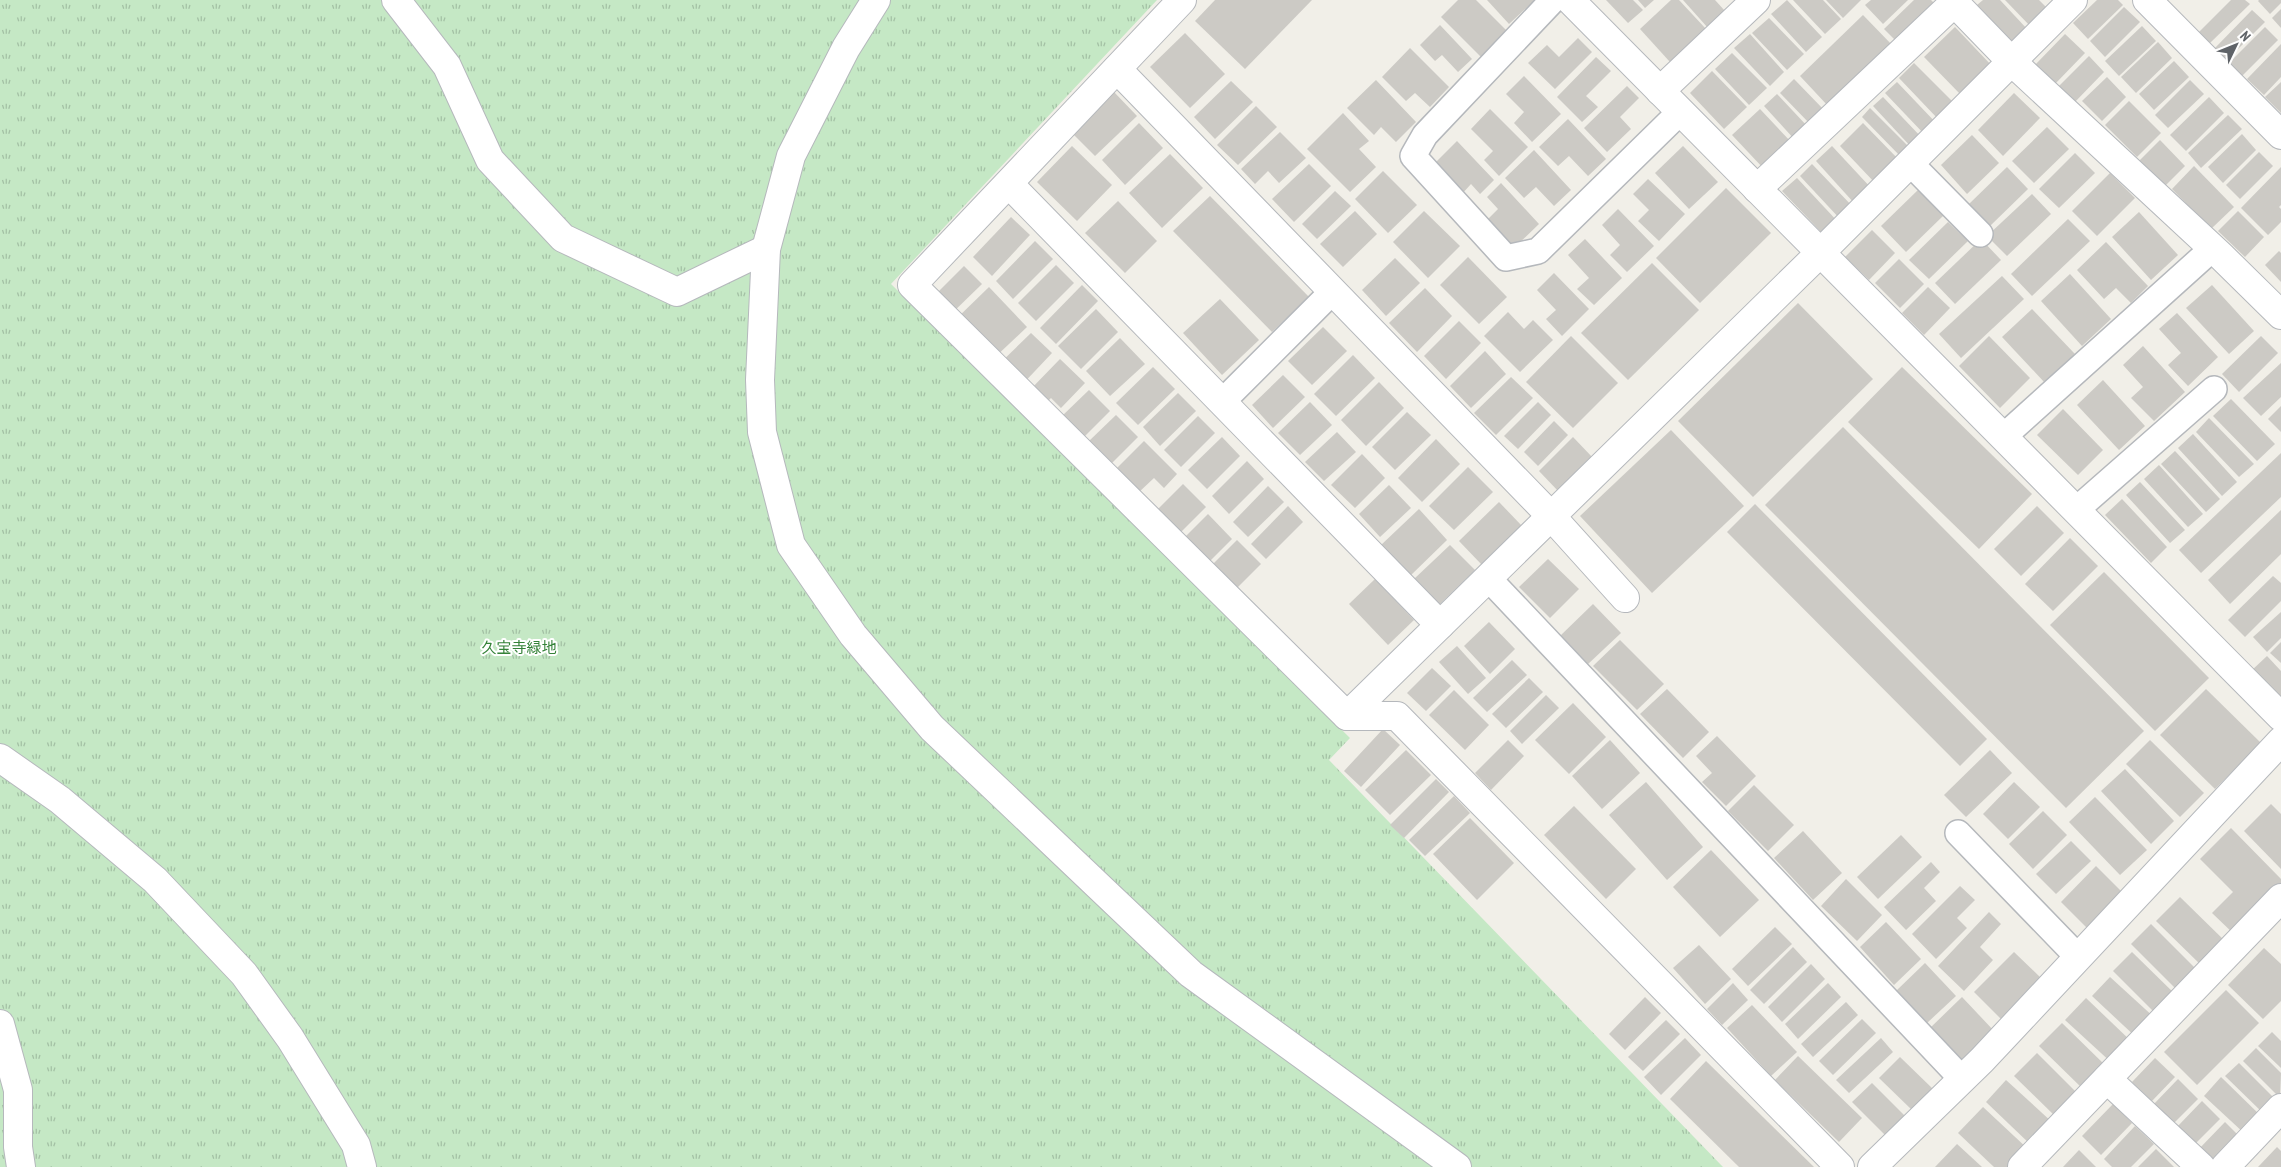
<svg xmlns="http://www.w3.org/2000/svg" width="2281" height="1167" viewBox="0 0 2281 1167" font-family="'PT Sans Narrow','Noto Sans JP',sans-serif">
  <defs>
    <pattern id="park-tufts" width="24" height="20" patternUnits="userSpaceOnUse" patternTransform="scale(1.25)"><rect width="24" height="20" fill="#c5e8c5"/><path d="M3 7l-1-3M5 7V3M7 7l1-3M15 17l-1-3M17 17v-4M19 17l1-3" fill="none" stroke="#a3c0a4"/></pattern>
  </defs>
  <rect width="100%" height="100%" fill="#f1efe8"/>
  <polygon fill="url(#park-tufts)" points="0,0 1157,0 891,284 1350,738 1329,760 1723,1167 0,1167"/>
  <g fill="#cccac5">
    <polygon points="1215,0 1312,0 1245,69 1195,21"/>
    <polygon points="1458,0 1476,0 1508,32 1482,58 1441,17"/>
    <polygon points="1487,0 1535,0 1509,24"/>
    <polygon points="1606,0 1633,0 1643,10 1628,23"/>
    <polygon points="1638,0 1654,0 1645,8"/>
    <polygon points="1671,0 1679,0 1706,29 1670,62 1640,29"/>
    <polygon points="1683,0 1715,0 1725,11 1708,28"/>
    <polygon points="1787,0 1822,37 1806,52 1771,14"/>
    <polygon points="1793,0 1823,0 1841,19 1825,34"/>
    <polygon points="1826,0 1861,0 1843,18"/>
    <polygon points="1871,0 1908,0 1883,24 1865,5"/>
    <polygon points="1914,0 1931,0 1939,8 1901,46 1884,29"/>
    <polygon points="1983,0 2000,0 2028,30 2013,44 1977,5"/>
    <polygon points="2005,0 2039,0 2050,11 2032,28"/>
    <polygon points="2097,0 2118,0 2123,5 2088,39 2073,23"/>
    <polygon points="2231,0 2245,0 2250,4 2210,43 2199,32"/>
    <polygon points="2259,0 2281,0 2281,3 2270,14 2258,1"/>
    <polygon points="2124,7 2140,22 2105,57 2090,41"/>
    <polygon points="2281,9 2281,28 2272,18"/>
    <polygon points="2252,10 2265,22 2226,61 2214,49"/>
    <polygon points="1863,15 1893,46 1829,107 1800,76"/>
    <polygon points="1769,18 1804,54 1787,70 1752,33"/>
    <polygon points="1440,25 1472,59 1458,72 1442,55 1435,61 1420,45"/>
    <polygon points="2142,26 2156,41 2119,76 2105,61"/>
    <polygon points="1955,27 1993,67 1962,96 1924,57"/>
    <polygon points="2265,27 2278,40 2242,76 2229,63"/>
    <polygon points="1185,33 1225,74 1190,108 1150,67"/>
    <polygon points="1750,34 1784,72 1770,86 1734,48"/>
    <polygon points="2065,34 2085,53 2055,84 2035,65"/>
    <polygon points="1578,38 1592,52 1555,89 1528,63 1547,45 1559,57"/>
    <polygon points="2158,42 2172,58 2136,93 2121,77"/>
    <polygon points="2281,44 2281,77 2264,95 2247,79"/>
    <polygon points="1410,48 1449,87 1430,107 1415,93 1406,101 1382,77"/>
    <polygon points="1732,53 1767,88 1749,105 1715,69"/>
    <polygon points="2089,56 2104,72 2074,103 2058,87"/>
    <polygon points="1596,57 1611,71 1586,96 1598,107 1582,122 1557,97"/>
    <polygon points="2174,61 2189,77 2154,110 2139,94"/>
    <polygon points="1914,63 1955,104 1939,120 1899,78"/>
    <polygon points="1712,71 1747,107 1724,129 1690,93"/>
    <polygon points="1524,76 1561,114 1532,142 1514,123 1524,112 1506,94"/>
    <polygon points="2107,77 2126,97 2102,121 2082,101"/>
    <polygon points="1794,79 1825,111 1811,125 1780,93"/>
    <polygon points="1376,80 1416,122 1396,142 1381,127 1374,135 1347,108"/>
    <polygon points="2190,80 2204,94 2168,128 2155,115"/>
    <polygon points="1231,81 1253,102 1215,139 1194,117"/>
    <polygon points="1897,82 1938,125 1926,136 1885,93"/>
    <polygon points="2281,82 2281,113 2265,97"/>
    <polygon points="1627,86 1639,98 1620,117 1631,129 1607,152 1584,128"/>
    <polygon points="1114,92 1137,116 1095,156 1072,133"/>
    <polygon points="2014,93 2040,118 2003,156 1978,130"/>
    <polygon points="1777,94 1808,127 1795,140 1764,106"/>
    <polygon points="1883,97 1923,139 1913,149 1873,106"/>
    <polygon points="2209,97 2224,113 2186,151 2170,135"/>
    <polygon points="2129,101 2161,133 2137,157 2105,125"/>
    <polygon points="1256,106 1277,127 1238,165 1217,145"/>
    <polygon points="1870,108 1912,150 1903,159 1862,117"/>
    <polygon points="1490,109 1528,147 1499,176 1484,160 1493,151 1471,129"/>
    <polygon points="1760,109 1792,143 1764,169 1732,135"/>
    <polygon points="1343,113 1369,141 1359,149 1376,167 1350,192 1307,149"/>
    <polygon points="2228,115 2242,129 2201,168 2188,153"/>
    <polygon points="1568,119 1606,159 1588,176 1569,156 1558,166 1539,147"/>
    <polygon points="1139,123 1163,148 1125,185 1102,160"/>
    <polygon points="1863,123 1900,161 1876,184 1840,146"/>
    <polygon points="2047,127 2069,149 2034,183 2012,161"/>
    <polygon points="1280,132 1306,158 1279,183 1268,171 1255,184 1241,169"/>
    <polygon points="2242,134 2256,150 2223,183 2208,167"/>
    <polygon points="1972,135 1999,163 1967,194 1941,165"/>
    <polygon points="2160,140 2185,166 2164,187 2139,161"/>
    <polygon points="1457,141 1494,180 1480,194 1471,184 1461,195 1433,165"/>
    <polygon points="1072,146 1112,185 1077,221 1037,182"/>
    <polygon points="1683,146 1718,182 1689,209 1655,173"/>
    <polygon points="1832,146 1872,189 1855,204 1816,161"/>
    <polygon points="1534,150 1571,190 1554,206 1536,187 1524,198 1505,178"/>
    <polygon points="2259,152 2273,166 2240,199 2226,185"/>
    <polygon points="2075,153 2095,173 2059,208 2039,189"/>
    <polygon points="1170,154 1203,188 1162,228 1129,193"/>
    <polygon points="1309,164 1331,186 1294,222 1272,199"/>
    <polygon points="1812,164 1854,208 1841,220 1800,176"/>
    <polygon points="2194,166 2234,207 2211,229 2172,189"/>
    <polygon points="2007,167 2028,189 1990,226 1969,204"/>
    <polygon points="2281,167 2281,205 2279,207 2281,209 2281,222 2268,235 2241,208"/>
    <polygon points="1383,171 1417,205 1388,233 1355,199"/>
    <polygon points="2110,173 2135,198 2097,236 2072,211"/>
    <polygon points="1797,178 1839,223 1825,236 1782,191"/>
    <polygon points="1648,179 1685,214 1659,241 1638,221 1649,210 1633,194"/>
    <polygon points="1501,183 1539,224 1514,248 1487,220 1498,209 1487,197"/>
    <polygon points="1726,188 1771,233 1700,303 1656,258"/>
    <polygon points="1919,189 1944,215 1906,252 1881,226"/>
    <polygon points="1335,191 1351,206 1317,239 1302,224"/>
    <polygon points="2032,194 2051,214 2007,256 1987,236"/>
    <polygon points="1210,196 1309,297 1272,332 1173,231"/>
    <polygon points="1118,201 1157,241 1125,273 1085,233"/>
    <polygon points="1618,209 1654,246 1627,272 1610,255 1620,245 1602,225"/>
    <polygon points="1355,211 1377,234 1343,267 1320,244"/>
    <polygon points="1424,211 1460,246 1428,278 1393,242"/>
    <polygon points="2238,211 2264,237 2245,257 2218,231"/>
    <polygon points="2139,212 2178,255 2151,280 2112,237"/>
    <polygon points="1011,217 1030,235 992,276 973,257"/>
    <polygon points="2068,219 2090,241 2032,296 2011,274"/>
    <polygon points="1948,222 1968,241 1929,279 1909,260"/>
    <polygon points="1872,230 1895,253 1869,280 1845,257"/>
    <polygon points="1585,239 1622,278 1594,305 1577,289 1589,278 1568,255"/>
    <polygon points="1981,239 2001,260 1955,304 1935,283"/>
    <polygon points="1035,241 1053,259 1013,299 996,281"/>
    <polygon points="2106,242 2148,286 2131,303 2116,288 2104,299 2077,270"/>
    <polygon points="2279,251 2281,253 2281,282 2265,265"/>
    <polygon points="1468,257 1507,297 1479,324 1440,285"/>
    <polygon points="1395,258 1420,283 1386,316 1362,290"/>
    <polygon points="1899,259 1924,284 1900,308 1875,283"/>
    <polygon points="1652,263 1699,310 1628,380 1581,333"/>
    <polygon points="1056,265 1074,283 1036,321 1018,303"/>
    <polygon points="964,266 982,284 947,318 930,300"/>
    <polygon points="1554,273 1589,309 1562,336 1546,319 1556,310 1537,290"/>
    <polygon points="2070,274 2111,319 2082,346 2041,301"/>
    <polygon points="2002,276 2024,299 1961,358 1939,334"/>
    <polygon points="1082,285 1098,301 1056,344 1040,328"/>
    <polygon points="2212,285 2254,331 2229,354 2186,308"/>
    <polygon points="989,287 1027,327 991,361 953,322"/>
    <polygon points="1928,287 1950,308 1924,335 1902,313"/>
    <polygon points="1425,288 1452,316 1417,352 1389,323"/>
    <polygon points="1220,299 1259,340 1222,375 1183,333"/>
    <polygon points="1798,303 1873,379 1753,497 1678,421"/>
    <polygon points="1096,309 1118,332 1081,369 1058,346"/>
    <polygon points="2032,309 2075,354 2045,383 2002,337"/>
    <polygon points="1508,312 1524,329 1533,320 1553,340 1520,372 1484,336"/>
    <polygon points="2177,313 2218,357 2188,386 2168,365 2181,353 2159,329"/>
    <polygon points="1459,321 1481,343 1446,379 1424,356"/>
    <polygon points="1323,327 1347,351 1312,385 1288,361"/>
    <polygon points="1031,333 1052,353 1018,389 996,367"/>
    <polygon points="1571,336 1618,383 1573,428 1526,382"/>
    <polygon points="1989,336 2030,378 2000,408 1959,366"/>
    <polygon points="2261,336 2278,353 2239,392 2222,374"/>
    <polygon points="1120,338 1145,364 1110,396 1086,371"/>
    <polygon points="2143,346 2185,392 2154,421 2131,398 2143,387 2123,365"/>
    <polygon points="1485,351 1506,374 1471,408 1450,386"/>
    <polygon points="1353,355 1375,378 1336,416 1314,394"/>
    <polygon points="1060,359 1085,383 1061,408 1051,398 1043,406 1028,392"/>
    <polygon points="2281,363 2281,397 2261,416 2243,398"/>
    <polygon points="1153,367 1175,389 1138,425 1116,403"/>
    <polygon points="1902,367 2032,494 1979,549 1848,422"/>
    <polygon points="1283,375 1305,397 1273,428 1252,405"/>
    <polygon points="1511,377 1533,398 1496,435 1474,413"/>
    <polygon points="2103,380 2145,426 2119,450 2077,405"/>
    <polygon points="1379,382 1404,408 1366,446 1341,420"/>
    <polygon points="1089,390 1110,411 1083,438 1061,417"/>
    <polygon points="1178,393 1196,411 1160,446 1143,427"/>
    <polygon points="2231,399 2275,444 2257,461 2213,416"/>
    <polygon points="1310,402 1332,425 1300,455 1278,433"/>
    <polygon points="1538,402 1551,415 1518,449 1504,436"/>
    <polygon points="2281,406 2281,432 2268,419"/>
    <polygon points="2063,409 2103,450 2078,475 2037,435"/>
    <polygon points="1407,412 1431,435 1395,470 1372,447"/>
    <polygon points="1116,415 1138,437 1111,464 1088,442"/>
    <polygon points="1198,416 1215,433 1181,467 1164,450"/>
    <polygon points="2209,418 2254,464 2239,477 2196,432"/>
    <polygon points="1554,421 1568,435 1538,466 1524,452"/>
    <polygon points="1843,427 2144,731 2066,808 1765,505"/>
    <polygon points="1671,430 1744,506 1652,593 1580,516"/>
    <polygon points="1337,432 1356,452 1324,481 1305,462"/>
    <polygon points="2193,434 2237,482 2222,496 2178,448"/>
    <polygon points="1222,437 1240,456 1207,489 1188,470"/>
    <polygon points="1573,437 1593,458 1559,492 1539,471"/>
    <polygon points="1436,439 1460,464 1422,502 1398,478"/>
    <polygon points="1144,441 1177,474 1164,488 1154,478 1138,493 1115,470"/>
    <polygon points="2175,451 2220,499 2206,512 2161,464"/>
    <polygon points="2281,453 2281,497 2201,573 2179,550"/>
    <polygon points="1362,454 1385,478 1355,508 1331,485"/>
    <polygon points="1247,461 1264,479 1229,514 1212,496"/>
    <polygon points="2159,465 2203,514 2188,527 2144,479"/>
    <polygon points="1468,467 1493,492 1454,530 1429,506"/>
    <polygon points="2140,482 2185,530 2170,543 2126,495"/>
    <polygon points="1183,484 1206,507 1181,532 1158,509"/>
    <polygon points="1389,485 1411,508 1380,537 1359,514"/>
    <polygon points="1268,486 1284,502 1248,537 1233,522"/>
    <polygon points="2122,499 2167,547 2151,563 2105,515"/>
    <polygon points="1499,502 1522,526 1482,565 1459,541"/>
    <polygon points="1755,504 1987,739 1960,766 1727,532"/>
    <polygon points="1288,506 1303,522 1266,559 1251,544"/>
    <polygon points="2037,506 2064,533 2021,576 1994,549"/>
    <polygon points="1419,509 1447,540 1409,577 1380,546"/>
    <polygon points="2281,510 2281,554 2230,604 2208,580"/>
    <polygon points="1208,514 1232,539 1208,563 1184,538"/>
    <polygon points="2070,538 2098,566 2053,611 2025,584"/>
    <polygon points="1237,540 1261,564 1234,591 1211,566"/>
    <polygon points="1450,545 1475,570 1439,605 1414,579"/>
    <polygon points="1548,559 1579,589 1550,618 1519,587"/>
    <polygon points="2104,572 2209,678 2155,731 2050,625"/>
    <polygon points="2273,576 2281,583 2281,601 2245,637 2228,620"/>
    <polygon points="1375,579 1414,620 1388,645 1349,604"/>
    <polygon points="1593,604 1621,633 1587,665 1560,636"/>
    <polygon points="2281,612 2281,638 2267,652 2253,637"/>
    <polygon points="1489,622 1515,649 1490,674 1464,646"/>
    <polygon points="1620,640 1664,684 1637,710 1593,666"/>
    <polygon points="2281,642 2281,663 2270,653"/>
    <polygon points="1457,646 1486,678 1468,694 1439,662"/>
    <polygon points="2267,656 2281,671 2281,706 2250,672"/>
    <polygon points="1512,660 1527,675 1487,712 1473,698"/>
    <polygon points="1432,668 1451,686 1426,711 1407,693"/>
    <polygon points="1529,678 1543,692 1506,728 1492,714"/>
    <polygon points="1667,689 1709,732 1683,758 1640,714"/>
    <polygon points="2206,689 2261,743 2215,789 2160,735"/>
    <polygon points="1454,690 1489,725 1465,750 1429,715"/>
    <polygon points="1546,695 1559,708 1522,744 1510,731"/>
    <polygon points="1573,703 1606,737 1569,774 1535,740"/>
    <polygon points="1383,729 1400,745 1361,787 1344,771"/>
    <polygon points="1717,736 1756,776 1726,806 1702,782 1712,773 1696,756"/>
    <polygon points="1508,740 1524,756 1491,790 1475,773"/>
    <polygon points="1610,740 1640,773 1602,809 1572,776"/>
    <polygon points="2150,740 2204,793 2180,817 2126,764"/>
    <polygon points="1406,750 1431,775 1390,815 1365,790"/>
    <polygon points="1990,750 2012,773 1966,817 1944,795"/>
    <polygon points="2125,769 2174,821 2151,844 2101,791"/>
    <polygon points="1436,779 1449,792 1404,838 1390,825"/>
    <polygon points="1646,782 1703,847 1667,880 1609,815"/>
    <polygon points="2014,782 2040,807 2008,839 1983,814"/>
    <polygon points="1754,785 1794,825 1768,851 1728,811"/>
    <polygon points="1454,796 1470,813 1425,856 1409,840"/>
    <polygon points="2095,797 2147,850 2120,875 2069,822"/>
    <polygon points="2271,804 2281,814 2281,869 2244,831"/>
    <polygon points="1574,806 1636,869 1606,899 1544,835"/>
    <polygon points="2043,811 2067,835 2033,869 2009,844"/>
    <polygon points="1470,818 1514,863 1477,900 1433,854"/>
    <polygon points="2231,828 2281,879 2281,891 2236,936 2212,913 2233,892 2200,859"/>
    <polygon points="1803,831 1842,873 1813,900 1774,858"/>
    <polygon points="1901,835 1922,857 1878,899 1857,877"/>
    <polygon points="2071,841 2091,861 2056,894 2036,874"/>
    <polygon points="1711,850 1759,900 1720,937 1673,887"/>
    <polygon points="1931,862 1940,872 1924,888 1936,901 1906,930 1884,907"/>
    <polygon points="2096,866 2124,894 2089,930 2061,902"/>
    <polygon points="1846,879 1882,915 1857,941 1821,906"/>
    <polygon points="1960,886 1975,900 1957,918 1967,928 1936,959 1912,934"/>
    <polygon points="2180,897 2228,944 2204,968 2156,921"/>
    <polygon points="1989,912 2001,924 1980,947 1993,960 1964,991 1938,966"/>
    <polygon points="1886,922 1921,959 1894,985 1860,947"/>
    <polygon points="2151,924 2200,973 2180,993 2131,944"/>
    <polygon points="1775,927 1792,944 1748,986 1732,969"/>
    <polygon points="1699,945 1731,979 1705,1004 1673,968"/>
    <polygon points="1793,947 1807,962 1764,1004 1750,990"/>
    <polygon points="2264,948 2281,964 2281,1001 2263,1019 2228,985"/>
    <polygon points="2014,952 2042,979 2001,1019 1974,992"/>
    <polygon points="2132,952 2178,997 2159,1017 2113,971"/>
    <polygon points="1925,963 1956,996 1927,1023 1896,991"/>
    <polygon points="1811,964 1825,979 1782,1022 1768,1007"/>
    <polygon points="2110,977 2156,1019 2138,1039 2092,996"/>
    <polygon points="1733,983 1748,1000 1722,1025 1707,1009"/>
    <polygon points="1828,983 1841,997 1798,1039 1785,1024"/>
    <polygon points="2226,990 2259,1023 2197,1085 2164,1052"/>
    <polygon points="1645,997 1661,1013 1625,1050 1609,1034"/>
    <polygon points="1962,997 1995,1032 1963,1063 1929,1029"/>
    <polygon points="2086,998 2133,1043 2113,1064 2065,1020"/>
    <polygon points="1846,1002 1858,1015 1813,1057 1801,1044"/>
    <polygon points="1752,1005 1797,1052 1771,1076 1727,1028"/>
    <polygon points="1862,1019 1876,1033 1833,1075 1819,1061"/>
    <polygon points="1666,1020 1680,1034 1643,1071 1628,1057"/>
    <polygon points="2062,1023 2107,1067 2084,1090 2039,1046"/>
    <polygon points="2272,1032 2281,1041 2281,1068 2258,1046"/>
    <polygon points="1685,1038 1701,1055 1661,1095 1644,1077"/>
    <polygon points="1881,1038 1893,1052 1849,1093 1836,1080"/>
    <polygon points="2256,1048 2281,1073 2280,1098 2243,1061"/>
    <polygon points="2037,1053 2080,1096 2058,1119 2014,1076"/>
    <polygon points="1798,1056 1862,1118 1839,1142 1775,1080"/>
    <polygon points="1900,1057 1934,1090 1913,1111 1879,1078"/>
    <polygon points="2155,1058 2175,1077 2152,1101 2132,1082"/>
    <polygon points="1706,1061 1814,1167 1739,1167 1670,1099"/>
    <polygon points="2239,1063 2277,1101 2264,1114 2225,1076"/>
    <polygon points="2221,1077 2262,1117 2245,1134 2204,1096"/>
    <polygon points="2178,1079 2198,1099 2172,1125 2153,1105"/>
    <polygon points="2006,1080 2053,1123 2032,1146 1986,1102"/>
    <polygon points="1872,1083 1906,1117 1886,1136 1852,1102"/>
    <polygon points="2202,1101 2220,1119 2194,1145 2177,1127"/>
    <polygon points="2113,1104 2132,1123 2101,1155 2082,1136"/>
    <polygon points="1983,1107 2029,1150 2013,1167 1994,1167 1958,1133"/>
    <polygon points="2225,1122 2243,1140 2213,1167 2197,1151"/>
    <polygon points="2135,1126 2154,1144 2131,1167 2112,1167 2104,1159"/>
    <polygon points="1957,1144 1982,1167 1935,1167"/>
    <polygon points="2277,1147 2281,1151 2281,1167 2258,1167"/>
    <polygon points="2156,1149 2174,1167 2138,1167"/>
    <polygon points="2079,1150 2096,1167 2063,1167"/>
  </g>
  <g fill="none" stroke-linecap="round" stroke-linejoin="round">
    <defs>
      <g id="lane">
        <polyline points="1553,0 1425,135 1413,156 1506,258 1538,251 1680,112"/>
        <polyline points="1910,163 1980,234"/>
        <polyline points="1222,402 1333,291"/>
        <polyline points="2003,437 2213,248"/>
        <polyline points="2076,510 2214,389"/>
        <polyline points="1488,578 1962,1079"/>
        <polyline points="1958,833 2078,957"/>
      </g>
      <g id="street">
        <polyline points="396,0 447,66 490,160 563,238 677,292 766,249"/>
        <polyline points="876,0 846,48 791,156 766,249 760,380 762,432 791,545 853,635 932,728 1191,974 1457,1167"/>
        <polyline points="1182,0 912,285 1347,716 1397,716 1840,1167"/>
        <polyline points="1570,0 2281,717"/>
        <polyline points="1952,0 2011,61 2220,255 2281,315"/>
        <polyline points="2147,0 2281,135"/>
        <polyline points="1117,69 1551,516 1625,598"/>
        <polyline points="1660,91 1756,0"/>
        <polyline points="1009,184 1440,625"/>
        <polyline points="1757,189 1957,0"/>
        <polyline points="1347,716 1820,253 2073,0"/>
        <polyline points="0,758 60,800 155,880 244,974 290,1038 356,1145 362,1167"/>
        <polyline points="0,1024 18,1090 18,1147 21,1167"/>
        <polyline points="2107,1079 2201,1167"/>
        <polyline points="1872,1167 1982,1060 2281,741"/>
        <polyline points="2022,1167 2281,898"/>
        <polyline points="2225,1167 2281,1108"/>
      </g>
    </defs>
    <use href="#lane" stroke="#b5b8bc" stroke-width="28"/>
    <use href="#street" stroke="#b5b8bc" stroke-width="30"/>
    <use href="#lane" stroke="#fff" stroke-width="25"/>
    <use href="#street" stroke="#fff" stroke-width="28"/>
  </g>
  <g text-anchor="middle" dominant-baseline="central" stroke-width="4" stroke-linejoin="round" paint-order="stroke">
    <g font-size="15" fill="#348238" stroke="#fff">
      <text x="519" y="647">久宝寺緑地</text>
    </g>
  </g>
  <g transform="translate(2236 45) rotate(47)" stroke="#ffffff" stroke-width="4" paint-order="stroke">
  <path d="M0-4L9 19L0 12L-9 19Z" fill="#5f6368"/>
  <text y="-8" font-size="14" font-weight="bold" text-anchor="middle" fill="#5f6368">N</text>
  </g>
</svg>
